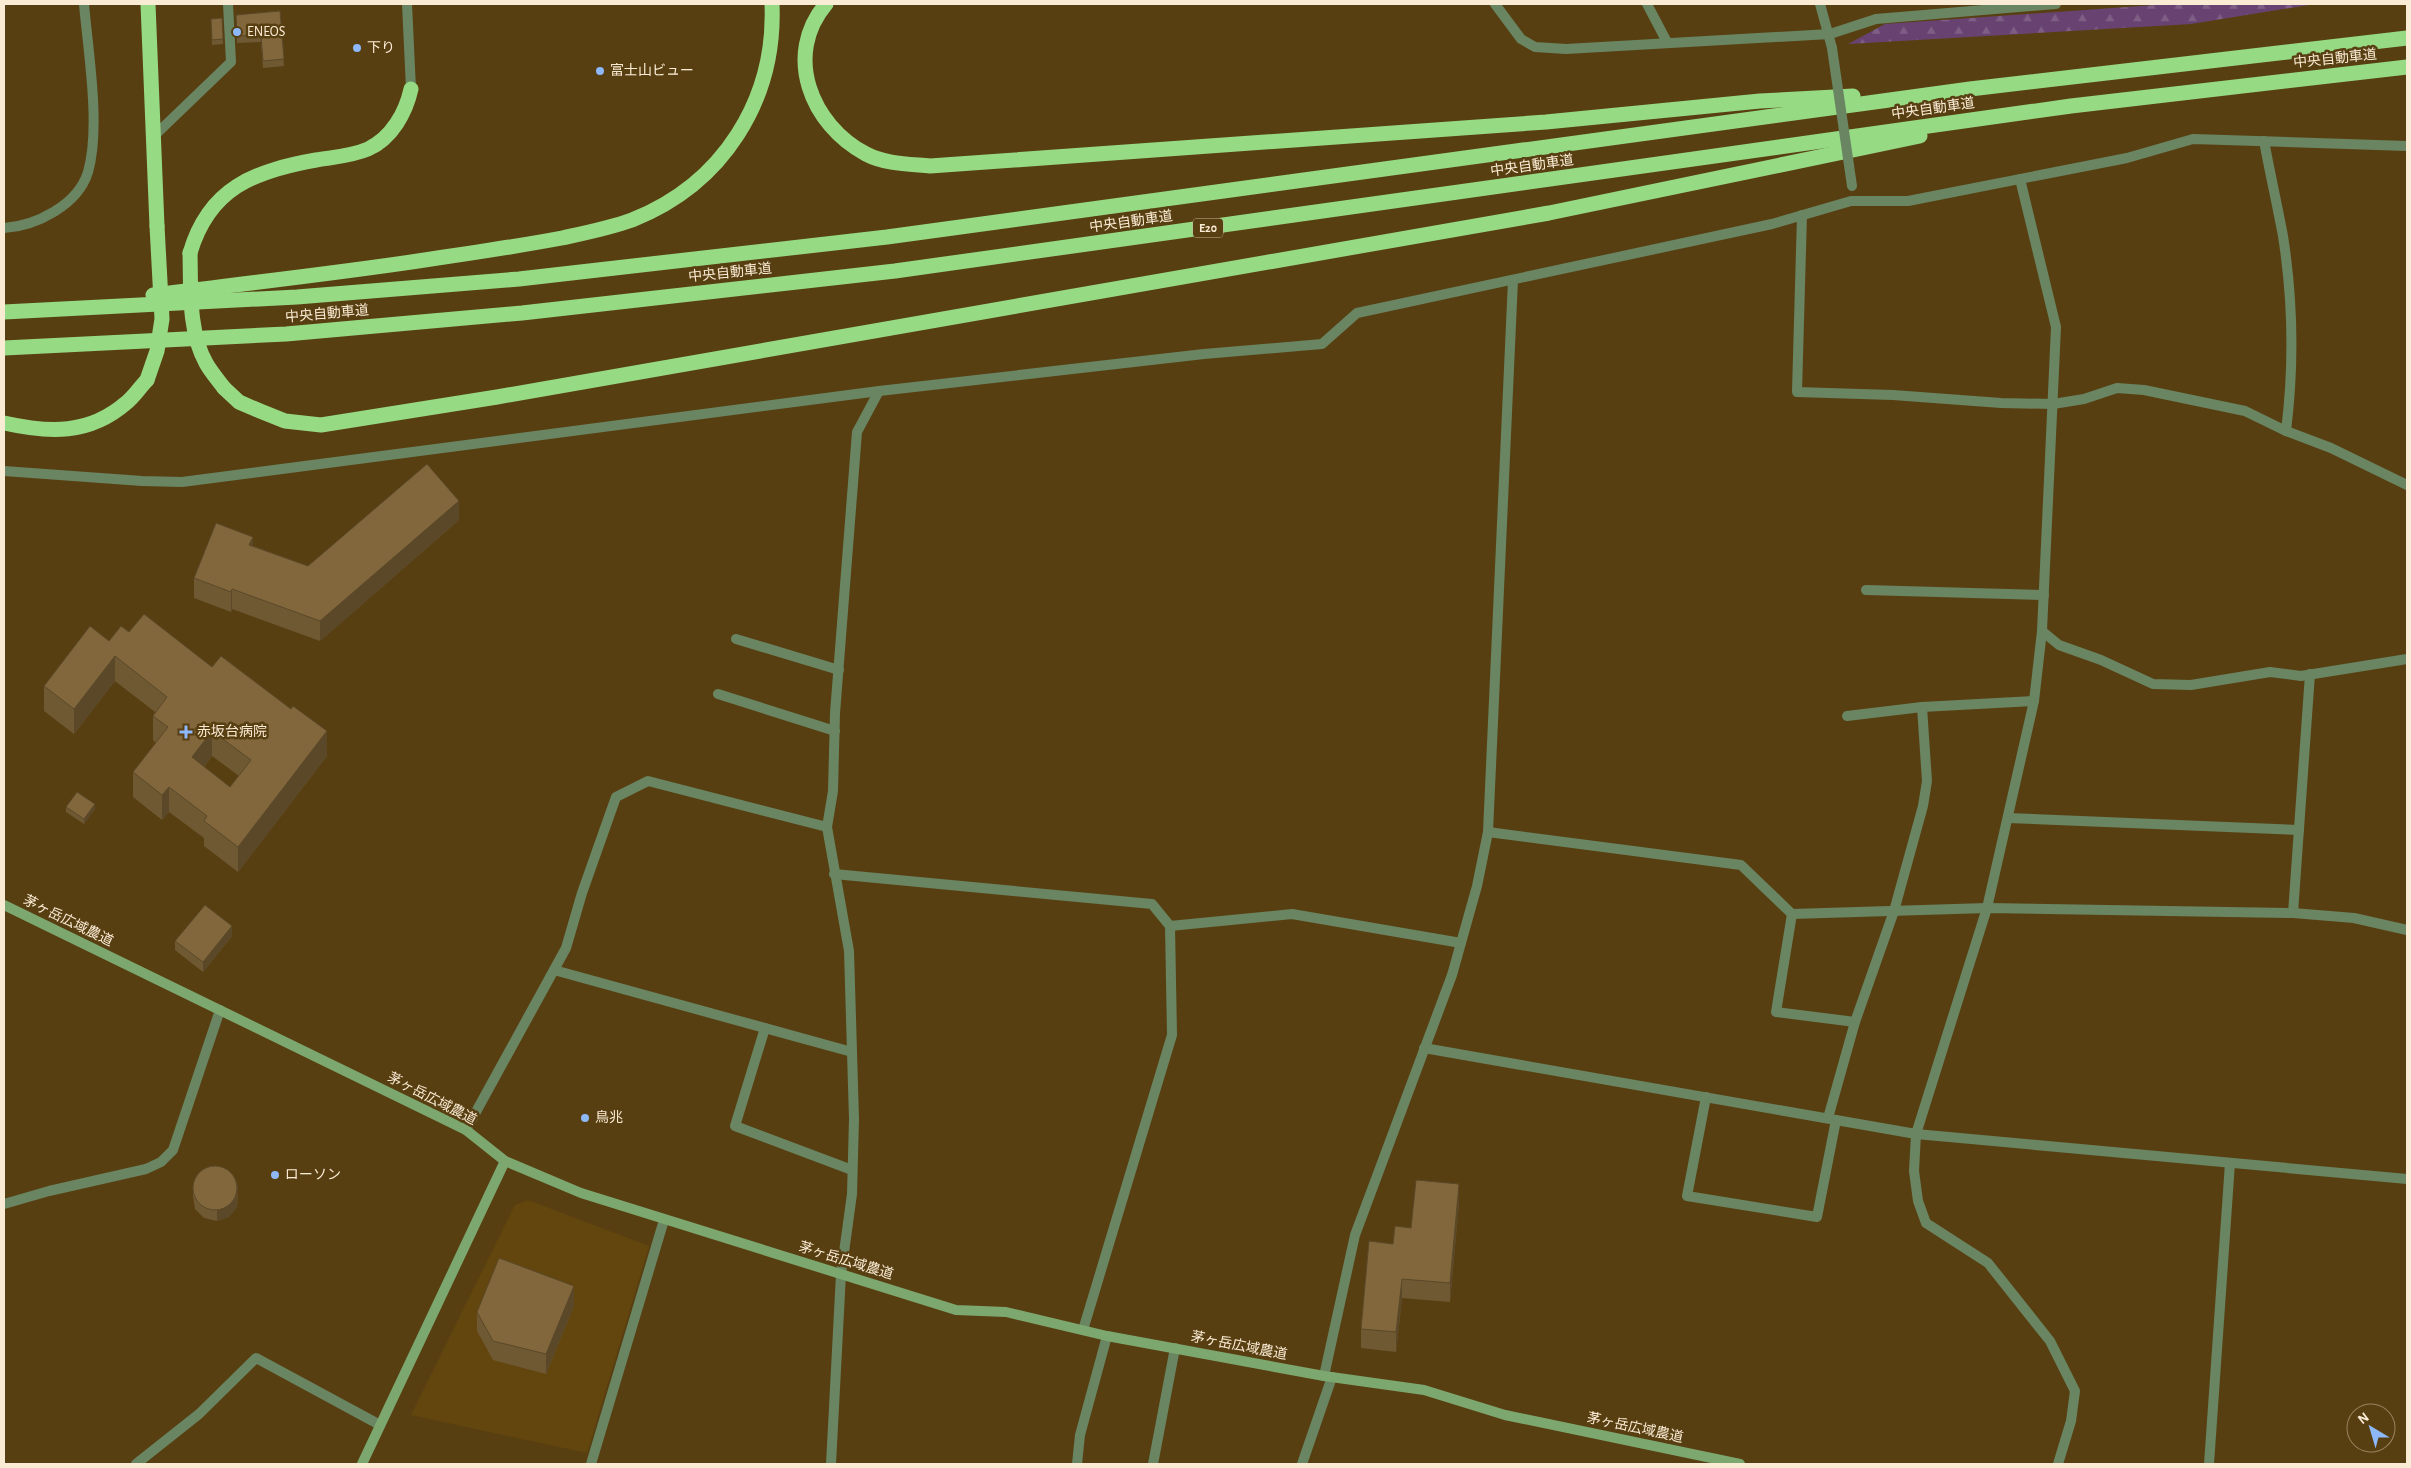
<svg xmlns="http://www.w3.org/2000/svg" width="2411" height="1468" viewBox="0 0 2411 1468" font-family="'Alegreya Sans','Noto Sans JP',sans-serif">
  <defs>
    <pattern id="forest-firs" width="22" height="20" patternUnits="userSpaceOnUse" patternTransform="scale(1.25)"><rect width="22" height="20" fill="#684372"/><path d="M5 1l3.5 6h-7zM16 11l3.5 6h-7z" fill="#7e5e85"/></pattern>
  </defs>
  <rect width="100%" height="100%" fill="#583f12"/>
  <polygon fill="#63460d" points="528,1200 649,1246 587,1453 411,1415 515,1205"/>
  <polygon fill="url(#forest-firs)" points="2169,4 2315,4 2191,24 1848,44 1885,24"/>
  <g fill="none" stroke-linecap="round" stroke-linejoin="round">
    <g stroke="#698562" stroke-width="10">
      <polyline points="407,4 411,89"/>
      <polyline points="153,137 231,62 228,4"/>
    </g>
    <g stroke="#698562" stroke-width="10">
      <polyline points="1495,4 1521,39 1535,47 1566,49 1830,34 1876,19 2056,4"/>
      <polyline points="1647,4 1667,42"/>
      <polyline points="1820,4 1832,48"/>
      <path d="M2264,141C2270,173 2277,204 2283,236C2293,300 2294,367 2286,431"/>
      <polyline points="2020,179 2056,327 2042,631 2034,701 1987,908 1916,1134 1914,1171 1918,1201 1926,1223 1988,1263 2050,1341 2075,1391 2071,1421 2058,1464"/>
      <polyline points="1802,215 1797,392 1893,395 2001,403 2053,404 2084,399 2117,388 2144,390 2245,411 2286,431 2331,448 2407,485"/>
      <path d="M4,228C36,226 78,205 88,172C101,127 88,51 84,4"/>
      <polyline points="4,471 142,481 182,482 879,391 1204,354 1322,344 1357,313 1772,224 1851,201 1908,201 2127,158 2193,139 2407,146"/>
      <polyline points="1866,590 2044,595"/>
      <polyline points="2042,631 2059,645 2101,660 2153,684 2191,685 2270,672 2301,676 2407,659"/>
      <polyline points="736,639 839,670"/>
      <polyline points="718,694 835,731"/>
      <polyline points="1847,716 1922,707 2034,701"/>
      <polyline points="2008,818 2299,830"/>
      <polyline points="1488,832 1741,865 1792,914 1987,908 2293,913 2354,918 2407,930"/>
      <polyline points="834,874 1152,904 1170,926 1172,1035 1083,1330"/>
      <polyline points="2293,913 2310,674"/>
      <polyline points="1792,914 1776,1012 1855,1022"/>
      <polyline points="1170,926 1292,914 1461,943"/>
      <polyline points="554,970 852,1052"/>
      <polyline points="765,1028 735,1126 852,1170"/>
      <polyline points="1424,1048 1916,1134 2407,1179"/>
      <polyline points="1706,1097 1687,1196 1817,1217 1836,1120"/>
      <polyline points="1828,1118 1855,1022 1894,911 1923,806 1927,781 1922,707"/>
      <polyline points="466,1130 566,948 582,893 616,797 648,781 827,827"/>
      <polyline points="4,1204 49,1191 146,1169 161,1162 173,1150 220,1010"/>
      <polyline points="1324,1376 1355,1235 1452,975 1477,886 1488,832 1513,280"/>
      <polyline points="136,1464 199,1414 256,1358 380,1425"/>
      <polyline points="591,1464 664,1220"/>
      <polyline points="831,1464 841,1274 852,1194 854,1119 849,951 827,827 833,791 835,713 857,432 879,391"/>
      <polyline points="1077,1464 1080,1435 1107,1336"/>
      <polyline points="1153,1464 1175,1348"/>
      <polyline points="1302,1464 1332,1377"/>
      <polyline points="2209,1464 2230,1163"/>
    </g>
    <g stroke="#7ca870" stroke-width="10">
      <polyline points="4,905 466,1130 505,1161 581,1193 956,1310 1006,1312 1107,1336 1324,1376 1424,1390 1505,1415 1740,1464"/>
      <polyline points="362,1464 505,1161"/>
    </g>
    <g stroke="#97da84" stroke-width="15">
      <polyline points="148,4 157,226"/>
      <path d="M826,4C783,55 811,125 866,154C885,164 909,164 930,166L1546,122L1760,101L1853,96"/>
      <path d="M190,253C209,188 254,171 316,160C334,157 352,156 368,149C392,138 406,112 411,89"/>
      <path d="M153,295C241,284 330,274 418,261C466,254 514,247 562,238C585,233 610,228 632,220C723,184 776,100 772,4"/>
      <polyline points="4,312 297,297 519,279 887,237 1970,89 2407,38"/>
      <polyline points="4,348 286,334 522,313 895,271 2071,106 2407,67"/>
      <polyline points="224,388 239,402 260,411 285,421 321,425 497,397 1549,213 1920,136"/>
      <path d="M4,423C49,433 89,435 126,403C134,397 140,387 147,380"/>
    </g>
    <polyline stroke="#698562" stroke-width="10" points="1832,48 1852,186"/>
    <g stroke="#97da84" stroke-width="15">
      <path d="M190,253C191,288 188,331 206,363C211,372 218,380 224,388"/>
      <polyline points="147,380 157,351 162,319 157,226"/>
    </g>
  </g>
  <g fill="#6f5933" fill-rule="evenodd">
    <polygon points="280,11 284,66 263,68 261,42 237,43 236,15"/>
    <polygon points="222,18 223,44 212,45 211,19"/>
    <polygon points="459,520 320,641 232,609 231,612 194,598 194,578 253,546 308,566"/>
    <path d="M129,632L327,756L238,872L204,846V838L169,812L162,820L133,797V772L156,743L153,740V716L155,712L115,681L74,734L44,711V686L109,641ZM212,756L239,776L230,787L204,767Z"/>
    <polygon points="66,807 95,809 84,824 66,812"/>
    <polygon points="232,936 203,972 175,950 175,941"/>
    <polygon points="193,1186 238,1194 237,1207 229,1217 217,1221 204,1218 195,1209 193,1196"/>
    <polygon points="1459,1203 1450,1302 1402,1298 1396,1352 1361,1348 1361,1329 1393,1244"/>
    <polygon points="574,1306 546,1374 493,1360 477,1331 477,1312"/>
  </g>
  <g fill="#5a4829">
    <polygon points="459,501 459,520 320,641 320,621"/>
    <polygon points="253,537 253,556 249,545"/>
    <polygon points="232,589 232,609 231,612 231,592"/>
    <polygon points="115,656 115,681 74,734 74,709"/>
    <polygon points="212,731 212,756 192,782 192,757"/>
    <polygon points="327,731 327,756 238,872 238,847"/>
    <polygon points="169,787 169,812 162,820 162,795"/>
    <polygon points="95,804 95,809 84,824 84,819"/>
    <polygon points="232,926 232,936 203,972 203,962"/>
    <polygon points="238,1184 237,1207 229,1217 217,1221 217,1211"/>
    <polygon points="1459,1184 1459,1203 1450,1302 1450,1283"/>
    <polygon points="1402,1279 1402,1298 1396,1352 1396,1332"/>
    <polygon points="574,1286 574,1306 546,1374 546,1354"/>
  </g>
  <g fill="#81673b" stroke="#5a4829" fill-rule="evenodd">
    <polygon points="280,11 284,59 263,61 261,35 237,36 236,15"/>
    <polygon points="222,18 223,39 212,40 211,19"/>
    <polygon points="427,464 459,501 320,621 232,589 231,592 194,578 216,523 253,537 249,545 308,566"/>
    <path d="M144,614L212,667L221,656L291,709L293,706L327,731L238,847L204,821L207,816L169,787L162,795L133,772L168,727L153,716L167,697L115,656L74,709L44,686L90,626L109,641L121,626L129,632ZM212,731L251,760L230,787L192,757Z"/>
    <polygon points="77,792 95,804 84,819 66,807"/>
    <polygon points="205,905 232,926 203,962 175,941"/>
    <circle cx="215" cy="1188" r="22"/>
    <polygon points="1416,1180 1459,1184 1450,1283 1402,1279 1396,1332 1361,1329 1369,1241 1393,1244 1395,1226 1411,1228"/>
    <polygon points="499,1258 574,1286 546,1354 493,1341 477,1312"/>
  </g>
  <g fill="#8db9fc" stroke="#583f12" stroke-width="2">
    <circle cx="237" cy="32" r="5"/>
    <circle cx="357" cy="48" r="5"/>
    <circle cx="600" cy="71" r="5"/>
    <path d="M183.5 724.5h5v5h5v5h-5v5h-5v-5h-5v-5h5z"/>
    <circle cx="585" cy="1118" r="5"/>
    <circle cx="275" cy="1175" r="5"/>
  </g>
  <g text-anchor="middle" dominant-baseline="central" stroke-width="5" stroke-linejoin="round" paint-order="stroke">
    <rect fill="#583f12" stroke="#c9b79a" stroke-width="1" x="1193" y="218.5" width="30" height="19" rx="4"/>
    <g font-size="12" font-weight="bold" fill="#faebd4">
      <text x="1208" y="228">E20</text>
    </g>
    <g font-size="14" fill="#faebd4" stroke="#583f12" text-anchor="start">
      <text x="247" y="32">ENEOS</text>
      <text x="367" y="48">下り</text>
      <text x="610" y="71">富士山ビュー</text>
      <text x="197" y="732">赤坂台病院</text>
      <text x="595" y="1118">鳥兆</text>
      <text x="285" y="1175">ローソン</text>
    </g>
    <g font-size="14" fill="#faebd4" stroke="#583f12">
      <text transform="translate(2335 59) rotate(-6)">中央自動車道</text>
      <text transform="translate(1933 109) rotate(-8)">中央自動車道</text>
      <text transform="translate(1532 166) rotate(-8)">中央自動車道</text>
      <text transform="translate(1131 222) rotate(-8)">中央自動車道</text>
      <text transform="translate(730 273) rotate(-6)">中央自動車道</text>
      <text transform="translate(327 314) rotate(-5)">中央自動車道</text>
      <text transform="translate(68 921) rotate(26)">茅ヶ岳広域農道</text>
      <text transform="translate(432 1099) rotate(27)">茅ヶ岳広域農道</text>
      <text transform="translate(846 1261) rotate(17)">茅ヶ岳広域農道</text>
      <text transform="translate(1239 1346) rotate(11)">茅ヶ岳広域農道</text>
      <text transform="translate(1635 1428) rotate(12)">茅ヶ岳広域農道</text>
    </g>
  </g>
  <rect width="2411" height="1468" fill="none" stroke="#faebd4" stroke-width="10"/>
  <g transform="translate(2371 1428) rotate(322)"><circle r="24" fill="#583f12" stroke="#998460"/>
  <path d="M0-4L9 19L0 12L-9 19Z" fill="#8db9fc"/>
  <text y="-8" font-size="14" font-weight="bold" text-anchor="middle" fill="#faebd4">N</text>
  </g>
</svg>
